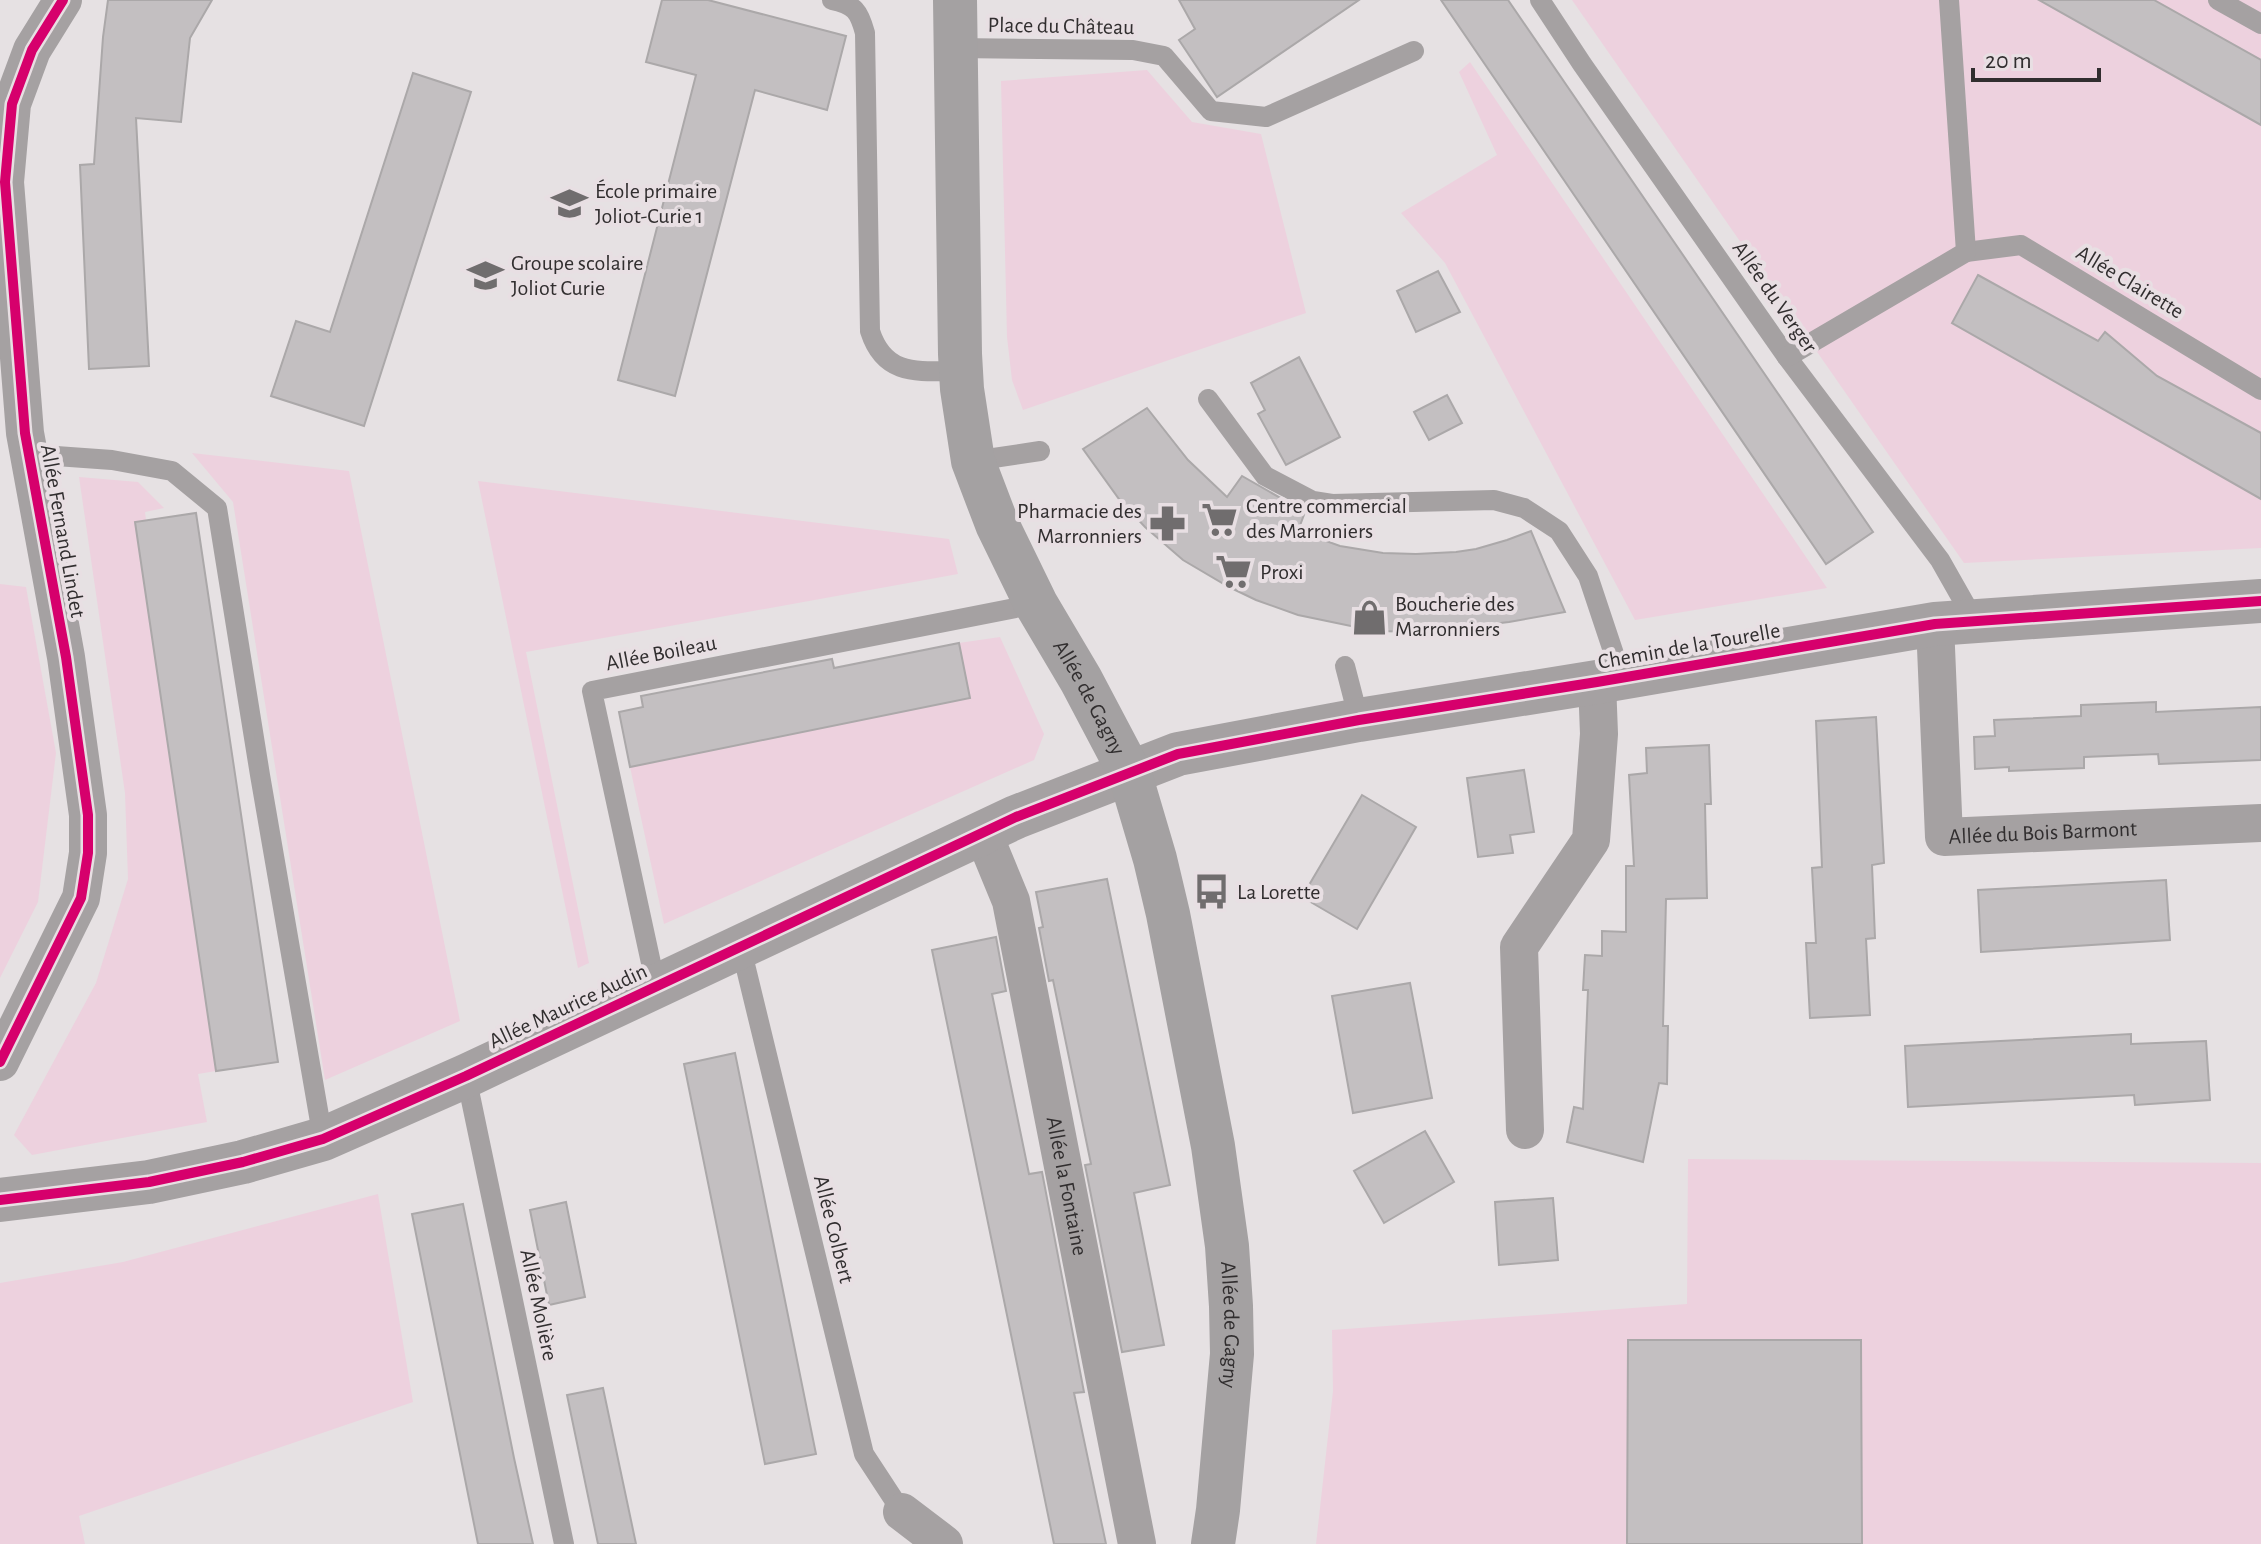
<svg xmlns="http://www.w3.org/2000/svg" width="2261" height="1544" viewBox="0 0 2261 1544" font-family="'Alegreya Sans',sans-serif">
  <rect width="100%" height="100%" fill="#e6e1e3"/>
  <g fill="#edd1de">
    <polygon points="1572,0 2261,0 2261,548 1964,563"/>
    <polygon points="1470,62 1827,588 1635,620 1445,263 1401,213 1497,155 1459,72"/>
    <polygon points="1147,70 1192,122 1261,134 1306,313 1023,410 1012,380 1007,337 1001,81"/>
    <polygon points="192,453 349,471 460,1021 325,1080 233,502"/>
    <polygon points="79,477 138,482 164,508 145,512 146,520 135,522 216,1071 198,1074 207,1122 32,1155 14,1135 96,983 128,879 125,793"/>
    <polygon points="478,481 949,539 958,574 526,652 589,963 578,968"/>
    <polygon points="0,584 26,587 56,753 38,902 0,978"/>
    <polygon points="1000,637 1044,734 1034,760 664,924 630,767 969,698 959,643"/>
    <polygon points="1688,1159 2261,1163 2261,1544 1316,1544 1333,1391 1332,1330 1687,1304"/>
    <polygon points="378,1194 413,1402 79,1516 85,1544 0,1544 0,1283 123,1262"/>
  </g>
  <g fill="#c3bfc1" stroke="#aba8a9" stroke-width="2">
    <polygon points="108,0 212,0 190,38 181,122 136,118 149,366 89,369 80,165 94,164 103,37"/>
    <polygon points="662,0 708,0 846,36 827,110 755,90 675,396 618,380 696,75 646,62"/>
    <polygon points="1179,0 1359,0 1217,97 1179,40 1195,29"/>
    <polygon points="1441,0 1508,0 1873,532 1826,564"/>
    <polygon points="2039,0 2154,0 2261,60 2261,125"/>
    <polygon points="413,73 471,92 364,426 271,396 296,321 330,332"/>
    <polygon points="1438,271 1460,312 1416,332 1397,291"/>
    <polygon points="1978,275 2098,341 2105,332 2157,376 2261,433 2261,499 1952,323"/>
    <polygon points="1299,357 1340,437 1286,465 1258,414 1265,410 1251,383"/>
    <polygon points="1447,395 1462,423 1429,440 1414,412"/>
    <polygon points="1147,408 1188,460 1227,497 1242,476 1305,512 1298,531 1340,546 1383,553 1416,554 1456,552 1476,549 1507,540 1531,531 1565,612 1509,622 1422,632 1375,631 1298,615 1256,600 1229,587 1183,560 1145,527 1119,499 1083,449"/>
    <polygon points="196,513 278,1062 216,1071 135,522"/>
    <polygon points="959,643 970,698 630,767 619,712 643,707 641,696 832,659 834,668"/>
    <polygon points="2156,702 2156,712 2261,707 2261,760 2159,764 2158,754 2084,757 2084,768 2009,771 2009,767 1975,769 1974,737 1995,736 1994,720 2081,716 2081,705"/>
    <polygon points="1876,717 1884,863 1872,865 1875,938 1866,939 1870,1015 1810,1018 1806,943 1816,943 1812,868 1822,867 1816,721"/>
    <polygon points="1709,745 1711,804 1705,804 1707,898 1666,899 1663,1026 1668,1026 1667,1084 1659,1083 1643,1162 1567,1142 1574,1107 1583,1109 1588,990 1583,990 1585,955 1602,956 1602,931 1626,932 1626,866 1634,866 1629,775 1647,773 1646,748"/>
    <polygon points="1524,770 1534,832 1510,835 1513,853 1478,857 1467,778"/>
    <polygon points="1362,795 1416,827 1357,929 1302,897"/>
    <polygon points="1107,879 1170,1185 1134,1193 1164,1345 1122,1352 1085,1165 1091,1164 1053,980 1049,981 1039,928 1043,927 1036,892"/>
    <polygon points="2166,880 2170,940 1981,952 1978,890"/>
    <polygon points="996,937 1006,991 992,994 1029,1174 1042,1172 1084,1392 1074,1393 1106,1544 1054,1544 932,950"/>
    <polygon points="1410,983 1432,1098 1353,1113 1332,996"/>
    <polygon points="2131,1034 2131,1044 2206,1041 2210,1100 2135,1105 2134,1095 1908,1107 1905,1046"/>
    <polygon points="735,1053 816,1454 765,1464 684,1064"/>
    <polygon points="1425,1131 1454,1182 1384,1223 1354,1171"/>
    <polygon points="1553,1198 1558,1260 1499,1265 1495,1202"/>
    <polygon points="566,1202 585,1297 549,1305 530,1210"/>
    <polygon points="463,1204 514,1458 533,1544 478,1544 412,1214"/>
    <polygon points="1628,1340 1861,1340 1862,1544 1627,1544"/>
    <polygon points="603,1388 636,1544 598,1544 567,1395"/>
  </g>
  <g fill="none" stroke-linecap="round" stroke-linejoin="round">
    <g stroke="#a5a1a2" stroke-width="20">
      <path d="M832,0C855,5 859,11 865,33L870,331C885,378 920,371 961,371"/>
      <polyline points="1540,0 1582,64 1787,357 1940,560 1974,620"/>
      <polyline points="2218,0 2261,24"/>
      <polyline points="955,48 1133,50 1164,56 1211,111 1266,117 1414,51"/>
      <polyline points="1966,252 2021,245 2261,390"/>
      <polyline points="1787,357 1966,252 1949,0"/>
      <polyline points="1208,399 1265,476 1313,501 1332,504 1494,500 1524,508 1559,531 1588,576 1622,678"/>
      <polyline points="28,454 112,460 172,471 217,508 260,775 323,1139"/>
      <polyline points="973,461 1040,451"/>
      <polyline points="1345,666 1359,720"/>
      <polyline points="741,948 864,1454 902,1512"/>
      <polyline points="656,986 592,691 1036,604"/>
      <polyline points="466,1076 564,1544"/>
    </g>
    <g stroke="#a5a1a2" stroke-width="38">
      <path id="s1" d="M1935,624L1944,837L2261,823"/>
      <path id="s2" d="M983,833L1011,901L1137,1544"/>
      <polyline points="0,1062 81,898 88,853 88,815 66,657 25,433 5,182 12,104 32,50 63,0"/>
      <polyline points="1525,1130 1519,947 1591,840 1599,734 1597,682"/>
      <polyline points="902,1512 944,1544"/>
    </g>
    <polyline stroke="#a5a1a2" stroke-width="44" points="0,1200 149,1182 243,1162 323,1139 466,1076 1016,817 1178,754 1359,720 1597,682 1935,624 2261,601"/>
    <path stroke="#a4a1a2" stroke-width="44" id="s3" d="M955,0L960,354L962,389L973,461L997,524L1036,604L1081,680L1129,771L1155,859L1168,914L1213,1146L1227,1246L1231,1306L1232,1354L1218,1510L1213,1544"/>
    <defs>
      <g id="cycleway">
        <polyline points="0,1062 81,898 88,853 88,815 66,657 25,433 5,182 12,104 32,50 63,0"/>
        <polyline points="0,1200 149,1182 243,1162 323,1139 466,1076 1016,817 1178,754 1359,720 1597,682 1935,624 2261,601"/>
      </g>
    </defs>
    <use href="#cycleway" stroke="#e8dfe3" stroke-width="15"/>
    <use href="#cycleway" stroke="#d6006c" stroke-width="10"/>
  </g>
  <defs>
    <symbol id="school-bare" viewBox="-9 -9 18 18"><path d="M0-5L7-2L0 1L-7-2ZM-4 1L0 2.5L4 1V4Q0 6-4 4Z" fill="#706d6e" stroke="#e8dfe3" stroke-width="2.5" paint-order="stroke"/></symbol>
    <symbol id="supermarket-bare" viewBox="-9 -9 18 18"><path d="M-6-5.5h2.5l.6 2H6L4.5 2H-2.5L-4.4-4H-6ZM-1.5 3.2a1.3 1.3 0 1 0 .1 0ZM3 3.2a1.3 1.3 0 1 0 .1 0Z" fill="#706d6e" stroke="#e8dfe3" stroke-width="2.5" paint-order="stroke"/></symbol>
    <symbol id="pharmacy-bare" viewBox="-9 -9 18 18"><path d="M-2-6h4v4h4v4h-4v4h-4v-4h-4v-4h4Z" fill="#706d6e" stroke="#e8dfe3" stroke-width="2.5" paint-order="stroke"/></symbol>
    <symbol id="shop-bare" viewBox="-9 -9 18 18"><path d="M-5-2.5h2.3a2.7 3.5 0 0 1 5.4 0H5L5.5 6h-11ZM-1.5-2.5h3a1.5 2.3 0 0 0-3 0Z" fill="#706d6e" stroke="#e8dfe3" stroke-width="2.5" paint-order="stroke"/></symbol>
    <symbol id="bus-bare" viewBox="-9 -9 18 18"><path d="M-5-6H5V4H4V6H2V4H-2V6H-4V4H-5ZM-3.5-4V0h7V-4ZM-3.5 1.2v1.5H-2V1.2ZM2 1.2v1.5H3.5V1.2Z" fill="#706d6e" stroke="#e8dfe3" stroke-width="2.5" paint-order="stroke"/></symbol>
  </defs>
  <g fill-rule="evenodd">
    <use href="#school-bare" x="544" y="178" width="51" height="51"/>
    <use href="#school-bare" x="460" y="250" width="51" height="51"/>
    <use href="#supermarket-bare" x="1194" y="494" width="51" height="51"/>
    <use href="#pharmacy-bare" x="1142" y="498" width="51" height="51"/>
    <use href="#supermarket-bare" x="1208" y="546" width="51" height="51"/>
    <use href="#shop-bare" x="1344" y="592" width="51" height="51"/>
    <use href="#bus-bare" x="1186" y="866" width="51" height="51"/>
  </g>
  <g text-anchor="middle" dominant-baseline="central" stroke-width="8" stroke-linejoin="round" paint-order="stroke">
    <g font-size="22" fill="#312e2f" stroke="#e8dfe3">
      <text transform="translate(1061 26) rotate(1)">Place du Château</text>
      <text transform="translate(2130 282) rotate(31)">Allée Clairette</text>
      <text transform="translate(1775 297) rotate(55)">Allée du Verger</text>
      <text transform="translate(63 531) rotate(80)">Allée Fernand Lindet</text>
      <text transform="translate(1689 646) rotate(-10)">Chemin de la Tourelle</text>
      <text transform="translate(661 653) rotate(-11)">Allée Boileau</text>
      <text stroke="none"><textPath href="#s3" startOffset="726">Allée de Gagny</textPath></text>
      <text stroke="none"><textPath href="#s1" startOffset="312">Allée du Bois Barmont</textPath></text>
      <text transform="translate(568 1006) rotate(-25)">Allée Maurice Audin</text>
      <text stroke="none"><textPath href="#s2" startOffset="364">Allée la Fontaine</textPath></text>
      <text transform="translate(834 1229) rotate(76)">Allée Colbert</text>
      <text transform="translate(539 1305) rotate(78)">Allée Molière</text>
      <text stroke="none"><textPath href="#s3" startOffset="1374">Allée de Gagny</textPath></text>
    </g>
    <g font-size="22" fill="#312e2f" stroke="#e8dfe3" text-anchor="start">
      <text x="595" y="191">École primaire<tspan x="595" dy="25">Joliot-Curie 1</tspan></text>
      <text x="511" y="263">Groupe scolaire<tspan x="511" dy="25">Joliot Curie</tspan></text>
      <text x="1246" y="506">Centre commercial<tspan x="1246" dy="25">des Marroniers</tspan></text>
      <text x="1142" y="511" text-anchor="end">Pharmacie des<tspan x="1142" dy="25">Marronniers</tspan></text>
      <text x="1260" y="572">Proxi</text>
      <text x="1395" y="604">Boucherie des<tspan x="1395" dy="25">Marronniers</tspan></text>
      <text x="1237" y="892">La Lorette</text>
    </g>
  </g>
  <path d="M1973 68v12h126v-12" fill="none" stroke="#312e2f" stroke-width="4"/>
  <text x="1985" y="68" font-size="24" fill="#312e2f" stroke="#e8dfe3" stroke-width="6" paint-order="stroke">20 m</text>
</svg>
